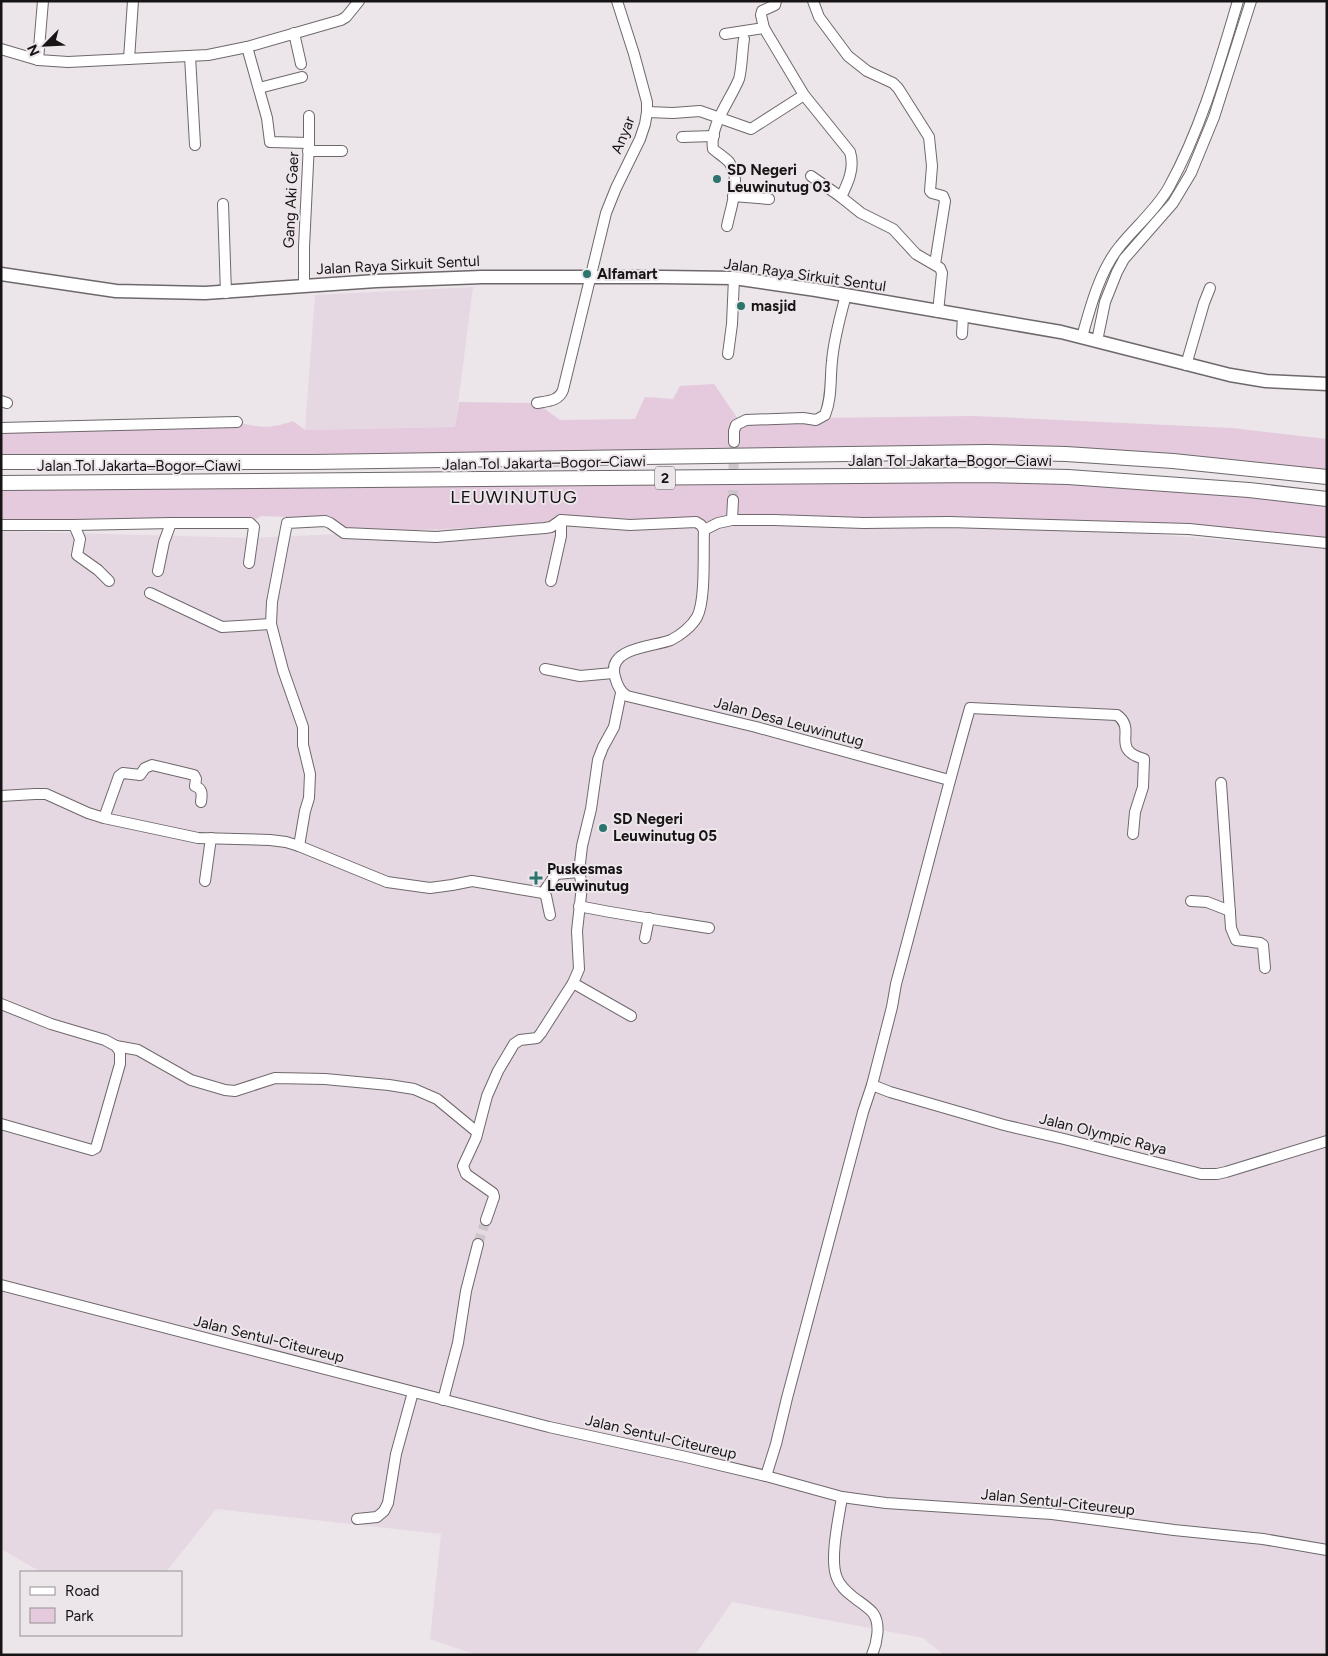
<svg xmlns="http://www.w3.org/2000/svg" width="1328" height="1656" viewBox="0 0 1328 1656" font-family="Figtree,sans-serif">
  <rect width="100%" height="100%" fill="#ece5ea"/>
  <g fill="#e6d8e2">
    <polygon points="473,287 455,427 305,430 315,295"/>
    <polygon points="704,518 1060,527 1327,548 1327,1655 944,1655 923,1638 732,1602 695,1655 477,1655 430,1639 441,1534 216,1509 166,1572 41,1572 1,1549 1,531 250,538"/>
  </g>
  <g fill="#e4cadc">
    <path d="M714,384L740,422L820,418L974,416L1232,428L1327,439V477L1066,454L1,462V428L237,422C260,428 270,429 293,421L305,430L455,427L459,402L537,403L560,420L635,419L645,397L673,399L680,386Z"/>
    <polygon points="950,476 1327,499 1327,544 1180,529 774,520 617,522 344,533 330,523 287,523 288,517 261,516 250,523 1,524 1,483"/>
  </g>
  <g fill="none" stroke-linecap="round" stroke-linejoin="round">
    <g stroke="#ccc6ca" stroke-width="10" stroke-dasharray="10 5" stroke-linecap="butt">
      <polyline points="733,500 734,442"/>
      <polyline points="478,1244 486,1220"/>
    </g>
    <defs>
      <g id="minor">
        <polyline points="813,1 819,17 848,56 867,71 893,83 898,88 929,137 932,166 930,191 932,193 943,196 945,201 935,264"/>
        <polyline points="764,28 761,15 762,11 775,5 776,1"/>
        <polyline points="294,33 301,64"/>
        <path d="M725,34L764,28L804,95L850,152C855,168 848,183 841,197L861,213L893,229L916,254L940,268L942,273L938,312"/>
        <polyline points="247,47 267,118 270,142 309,143"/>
        <polyline points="1,49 38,60 68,62 208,55 247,47 341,20 346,17 359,1"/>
        <polyline points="190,56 195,145"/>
        <polyline points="129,59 133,1"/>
        <polyline points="38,60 43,1"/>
        <polyline points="259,88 302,77"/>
        <polyline points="647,112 673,113 700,111 751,129 804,95"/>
        <polyline points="682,137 714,136"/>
        <polyline points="308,151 342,151"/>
        <polyline points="811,176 841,197"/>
        <polyline points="733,196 769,199"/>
        <polyline points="223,204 226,293"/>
        <path d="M727,226C731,206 742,180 729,162C724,157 719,154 713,149C709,126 731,99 739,79C742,69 742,50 744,39"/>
        <polyline points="304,286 304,247 309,143 309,116"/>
        <polyline points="962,334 963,316"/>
        <path d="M1082,337C1090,308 1100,270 1120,246C1135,227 1157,209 1169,187C1201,129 1219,65 1238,1"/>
        <polyline points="1097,341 1105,302 1117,272 1124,259 1173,203 1191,173 1214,117 1251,1"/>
        <polyline points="728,354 732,324 734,278"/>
        <polyline points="1186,365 1204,303 1210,288"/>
        <polyline points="1,401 7,403"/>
        <path d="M537,403C548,401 559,401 563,390L606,213L616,188L640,139L645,124L647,112V102L634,54L617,1"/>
        <polyline points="1,428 237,422"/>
        <path d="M734,442V431L736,425L746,420L803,418L816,420L825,415C832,398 830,379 832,361C834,338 840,317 846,295"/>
        <polyline points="732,520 774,520 864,523 949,522 1189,529 1327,543"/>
        <polyline points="1,525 74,525 80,539 77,555 98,570 109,581"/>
        <polyline points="74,525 171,523"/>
        <polyline points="704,530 718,523 732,520 733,500"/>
        <polyline points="158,571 164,542 171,523 250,523 254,527 249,563"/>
        <polyline points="551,581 561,536 561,520"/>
        <polyline points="150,593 222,627 271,624"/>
        <polyline points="545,669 580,676 613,673"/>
        <polyline points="1221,783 1231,928 1236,940 1260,943 1263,945 1265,968"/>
        <polyline points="1,796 35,794 46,794 88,813 104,818 198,838 270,840 286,842 299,846 387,882 430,888 452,885 472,881 543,893 546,896 550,915"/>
        <path d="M104,818L119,776L123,773L140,775L145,768L152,765L194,775L196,779L195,786C203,789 202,794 201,802"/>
        <path d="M299,846L305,811L309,798L310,774L303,745V727L283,670L271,624L272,602L287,523L325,521L330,523L344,533L436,537L545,528L551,527L561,520L630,525L696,522L701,525L704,530C703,550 706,601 697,617C692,626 681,635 671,640C654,647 606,647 615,677C617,685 620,692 627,696L756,727L949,780"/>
        <polyline points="205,881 211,838"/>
        <polyline points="543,893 556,874 579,872"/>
        <polyline points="1191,901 1207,902 1230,911"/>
        <path d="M579,906C622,915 666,921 709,928"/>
        <polyline points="645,938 649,918"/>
        <polyline points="573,983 631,1016"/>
        <polyline points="1,1004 51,1024 105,1040 116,1046 120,1052 120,1064 96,1148 92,1150 1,1124"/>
        <polyline points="116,1046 138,1050 191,1080 225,1090 235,1091 275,1078 325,1079 389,1085 414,1089 437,1099 477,1132"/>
        <polyline points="872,1085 890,1092 1004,1125 1064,1139 1201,1174 1217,1174 1226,1172 1327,1141"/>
        <polyline points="486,1220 494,1197 493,1193 466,1174 463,1166 476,1138 487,1096 498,1071 514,1044 520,1040 537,1038 541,1033 573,983 579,969 577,931 581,895 582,885 579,872 582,846 591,809 598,760 603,747 614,727 621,693"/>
        <polyline points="1,1285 549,1427 686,1457 766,1476 842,1497 886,1503 1052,1514 1174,1530 1263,1539 1327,1550"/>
        <polyline points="443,1400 458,1343 466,1291 478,1244"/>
        <path d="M766,1476L776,1444L787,1398L863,1112L872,1085L892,1007L896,984C921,892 944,799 970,708L1117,715C1138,730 1109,749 1144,759L1143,787L1135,812L1133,834"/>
        <path d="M842,1497C839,1517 829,1560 837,1578C840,1586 846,1591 852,1596C858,1601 868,1607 873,1613C881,1624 877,1643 872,1655"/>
        <polyline points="357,1519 377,1517 384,1511 388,1503 396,1454 413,1392"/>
      </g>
      <polyline id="major" points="1,274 116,291 205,293 376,281 482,277 662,277 734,278 816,290 1061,332 1230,375 1266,381 1327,384"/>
      <g id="highway">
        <polyline points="1,462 313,462 987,452 1066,454 1173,461 1327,477"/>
        <polyline points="1,483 984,475 1068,477 1249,490 1327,499"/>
      </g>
    </defs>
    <use href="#minor" stroke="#6e686c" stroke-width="12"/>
    <use href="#major" stroke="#6e686c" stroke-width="15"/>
    <use href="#highway" stroke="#6e686c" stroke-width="16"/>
    <use href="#minor" stroke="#fff" stroke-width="10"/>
    <use href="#major" stroke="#fff" stroke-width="12"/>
    <use href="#highway" stroke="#fff" stroke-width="14"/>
  </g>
  <g fill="#2c746e" stroke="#ece5ea" stroke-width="2">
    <circle cx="717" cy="179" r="5"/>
    <circle cx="587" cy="274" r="5"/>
    <circle cx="741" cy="306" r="5"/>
    <circle cx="603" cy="828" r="5"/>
    <path d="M533.5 870.5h5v5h5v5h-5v5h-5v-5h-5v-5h5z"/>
  </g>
  <g text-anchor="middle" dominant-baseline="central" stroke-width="4" stroke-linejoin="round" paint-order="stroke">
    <rect fill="#ece5ea" stroke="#565355" stroke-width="1" x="655" y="466.5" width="20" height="23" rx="4"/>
    <g font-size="14" font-weight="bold" fill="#161415">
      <text x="665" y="478">2</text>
    </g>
    <g font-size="15" fill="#161415" stroke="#ece5ea">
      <text transform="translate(623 135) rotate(-68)">Anyar</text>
      <text transform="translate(291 200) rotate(-87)">Gang Aki Gaer</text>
      <text transform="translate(398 265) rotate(-3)">Jalan Raya Sirkuit Sentul</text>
      <text transform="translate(805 275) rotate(8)">Jalan Raya Sirkuit Sentul</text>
      <text x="950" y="461">Jalan Tol Jakarta–Bogor–Ciawi</text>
      <text transform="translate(544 463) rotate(-1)">Jalan Tol Jakarta–Bogor–Ciawi</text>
      <text x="139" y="466">Jalan Tol Jakarta–Bogor–Ciawi</text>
      <text transform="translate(789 722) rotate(15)">Jalan Desa Leuwinutug</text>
      <text transform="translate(1103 1134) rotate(14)">Jalan Olympic Raya</text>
      <text transform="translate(269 1339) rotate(14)">Jalan Sentul-Citeureup</text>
      <text transform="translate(661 1437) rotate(13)">Jalan Sentul-Citeureup</text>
      <text transform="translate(1058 1502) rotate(6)">Jalan Sentul-Citeureup</text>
    </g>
    <g font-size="15" font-weight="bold" fill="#161415" stroke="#ece5ea" text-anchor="start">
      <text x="727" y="170">SD Negeri<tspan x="727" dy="17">Leuwinutug 03</tspan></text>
      <text x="597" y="274">Alfamart</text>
      <text x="751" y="306">masjid</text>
      <text x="613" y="819">SD Negeri<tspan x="613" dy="17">Leuwinutug 05</tspan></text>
      <text x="547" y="869">Puskesmas<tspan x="547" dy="17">Leuwinutug</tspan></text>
    </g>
    <g font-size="18" letter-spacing="1" fill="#161415" stroke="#ece5ea">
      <text x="514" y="497">LEUWINUTUG</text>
    </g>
  </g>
  <rect width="1328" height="1656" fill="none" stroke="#161415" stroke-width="5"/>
  <rect x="20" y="1571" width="162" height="65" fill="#ece5ea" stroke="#969195"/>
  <rect x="30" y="1587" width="25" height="8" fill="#ffffff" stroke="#969195"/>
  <text x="65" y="1596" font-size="15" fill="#161415">Road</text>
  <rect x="30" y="1608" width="25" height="15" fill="#e4cadc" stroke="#969195"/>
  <text x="65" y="1621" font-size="15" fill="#161415">Park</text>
  <g transform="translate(45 45) rotate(246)" stroke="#ece5ea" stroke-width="4" paint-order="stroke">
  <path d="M0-4L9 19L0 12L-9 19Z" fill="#161415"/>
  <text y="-8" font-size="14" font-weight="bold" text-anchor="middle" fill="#161415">N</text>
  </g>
</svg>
